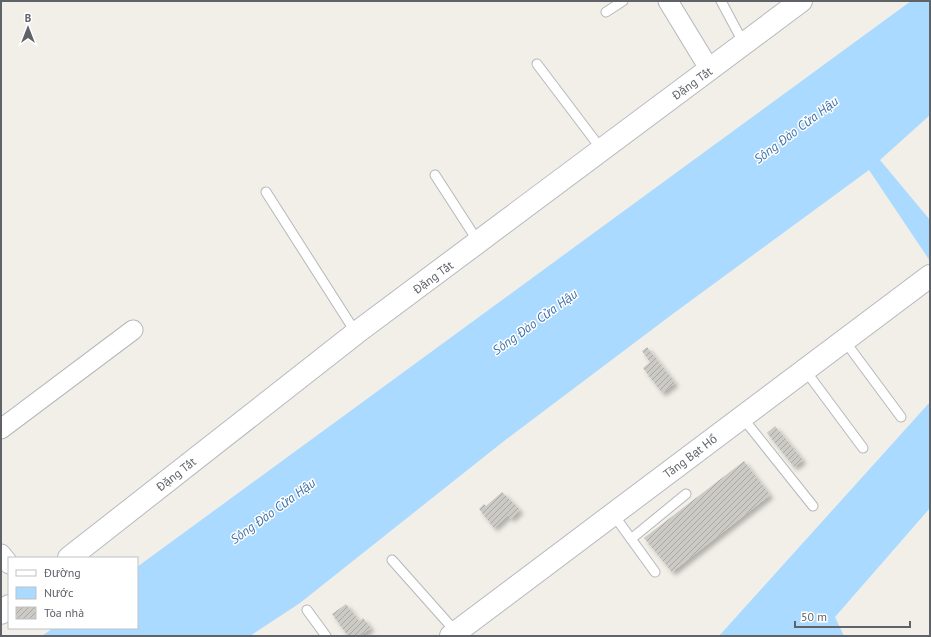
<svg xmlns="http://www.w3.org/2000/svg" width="931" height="637" viewBox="0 0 931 637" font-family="'PT Sans',sans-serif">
  <defs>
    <pattern id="building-hatch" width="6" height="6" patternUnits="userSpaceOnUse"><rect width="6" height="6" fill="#cccac5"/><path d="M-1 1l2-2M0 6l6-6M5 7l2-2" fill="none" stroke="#a9a8a4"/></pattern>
    <filter id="shadow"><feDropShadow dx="3.5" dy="3.5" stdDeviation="2" flood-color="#0004"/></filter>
  </defs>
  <rect width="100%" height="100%" fill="#f1efe8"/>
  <g fill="#aadaff">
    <polygon points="911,1 930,1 930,115 880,160 930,220 930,261 869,170 674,313 504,441 300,603 250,636 42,636 53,628 137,628 137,567"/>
    <polygon points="930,402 930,508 835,617 844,636 719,636"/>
  </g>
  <g fill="url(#building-hatch)" filter="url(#shadow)">
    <polygon points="647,347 675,383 662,393 643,368 650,362 642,351"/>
    <polygon points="775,426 803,460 794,467 767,433"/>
    <polygon points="744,461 770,495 672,572 644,538"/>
    <polygon points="502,492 520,510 511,519 508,515 494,528 479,509 484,504 486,506"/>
    <polygon points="346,604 359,621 363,618 371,628 360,636 348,636 332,614"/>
  </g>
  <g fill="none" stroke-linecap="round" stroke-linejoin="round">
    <defs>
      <g id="lane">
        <polyline points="721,1 744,44"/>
        <polyline points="606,12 623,1"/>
        <polyline points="537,64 602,150"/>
        <polyline points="435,175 479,243"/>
        <polyline points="266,192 356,333"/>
        <polyline points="844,340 901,417"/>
        <polyline points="805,370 863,448"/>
        <polyline points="742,417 813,506"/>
        <polyline points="613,514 655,572"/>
        <polyline points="631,539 686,494"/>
        <polyline points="392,560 456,632"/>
        <polyline points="307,610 326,636"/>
      </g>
      <g id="street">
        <polyline points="668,1 710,70"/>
        <polyline points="1,429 133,330"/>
        <polyline points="1,554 9,564"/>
      </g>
      <g id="secondary">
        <polyline points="69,558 356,333 801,1"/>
        <polyline points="1,613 9,606"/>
        <polyline points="451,636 930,276"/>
      </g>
    </defs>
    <use href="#lane" stroke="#b5b8bc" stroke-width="11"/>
    <use href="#street" stroke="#b5b8bc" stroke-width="21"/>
    <use href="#secondary" stroke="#b6babf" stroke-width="24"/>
    <use href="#lane" stroke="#fff" stroke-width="9"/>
    <use href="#street" stroke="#fff" stroke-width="19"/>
    <use href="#secondary" stroke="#fff" stroke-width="22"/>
  </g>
  <g text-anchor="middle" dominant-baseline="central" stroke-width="3" stroke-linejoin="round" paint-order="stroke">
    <g font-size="12" fill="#5f6368" stroke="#fff">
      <text transform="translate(692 83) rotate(-36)">Đặng Tất</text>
      <text transform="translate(433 277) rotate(-36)">Đặng Tất</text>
      <text transform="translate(690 456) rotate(-37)">Tăng Bạt Hổ</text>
      <text transform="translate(176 474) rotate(-38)">Đặng Tất</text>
    </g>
    <g font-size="13" font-style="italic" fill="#4174aa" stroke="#fff">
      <text transform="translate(796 130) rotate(-37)">Sông Đào Cửa Hậu</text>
      <text transform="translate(535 322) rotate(-36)">Sông Đào Cửa Hậu</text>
      <text transform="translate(273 511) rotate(-36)">Sông Đào Cửa Hậu</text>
    </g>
  </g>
  <rect width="931" height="637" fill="none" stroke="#5f6368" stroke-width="4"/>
  <rect x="8" y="557" width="130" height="72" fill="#ffffff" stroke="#bfc1c3"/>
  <rect x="16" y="570" width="20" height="6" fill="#ffffff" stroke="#bfc1c3"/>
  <text x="44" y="577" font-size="12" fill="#5f6368">Đường</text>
  <rect x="16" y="587" width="20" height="12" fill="#aadaff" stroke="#bfc1c3"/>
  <text x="44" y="597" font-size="12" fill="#5f6368">Nước</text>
  <rect x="16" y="607" width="20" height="12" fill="url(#building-hatch)" stroke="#bfc1c3"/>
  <text x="44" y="617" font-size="12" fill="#5f6368">Tòa nhà</text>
  <g transform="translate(28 28)" stroke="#ffffff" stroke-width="3" paint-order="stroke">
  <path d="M0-3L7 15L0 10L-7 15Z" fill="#5f6368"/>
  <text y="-6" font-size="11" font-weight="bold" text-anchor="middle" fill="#5f6368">B</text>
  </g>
  <path d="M795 621v6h115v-6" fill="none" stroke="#5f6368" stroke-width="2"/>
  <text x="801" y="621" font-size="12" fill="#5f6368" stroke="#ffffff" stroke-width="3" paint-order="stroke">50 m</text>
</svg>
